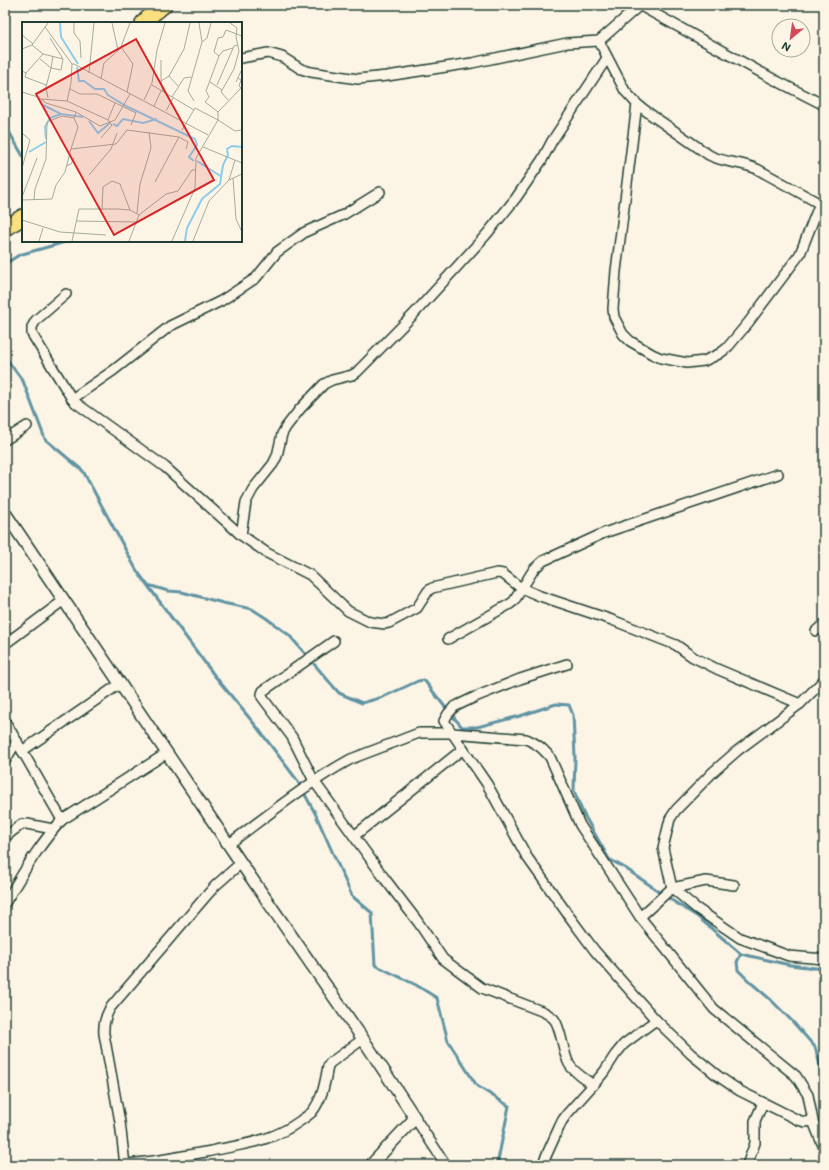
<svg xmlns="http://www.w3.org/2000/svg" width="829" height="1170" viewBox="0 0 829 1170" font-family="Mali,sans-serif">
  <rect width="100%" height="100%" fill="#fcf5e5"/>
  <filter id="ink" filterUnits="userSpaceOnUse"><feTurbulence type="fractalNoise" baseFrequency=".025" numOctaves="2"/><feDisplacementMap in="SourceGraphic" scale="8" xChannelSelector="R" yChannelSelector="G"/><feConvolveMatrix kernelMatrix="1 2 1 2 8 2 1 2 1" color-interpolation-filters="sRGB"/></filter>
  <g filter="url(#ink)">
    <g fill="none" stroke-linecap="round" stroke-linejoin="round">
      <g stroke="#6093a3" stroke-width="3">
        <polyline points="5,125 23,156"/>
        <polyline points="5,264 19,255 69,241"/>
        <polyline points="5,357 23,381 45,439 83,471 137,571 214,675 256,726 297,780 315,813 352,896 372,913 375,965 416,985 437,998 448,1041 477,1086 509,1106 497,1165"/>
        <polyline points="148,585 168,591 182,592 223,603 252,609 266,618 289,635 339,693 362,703 383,697 418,681 424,680 445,707 462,727 477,727 520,716 556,704 569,705 573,715 575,757 574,791 583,813 609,859 625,868 673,901 698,917 741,954 790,965 824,969"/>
        <polyline points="741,954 737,962 738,970 749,981 771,1000 792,1021 815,1047 820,1065 821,1075"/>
      </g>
      <defs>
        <g id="minor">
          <polyline points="639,5 773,79 824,105"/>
          <path d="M599,41L625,91L637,104L650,114L709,155C724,163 741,162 757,169L824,206"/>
          <polyline points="241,58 268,53 282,57 301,69 311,72 358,79 387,76 472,63 567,43 599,41 640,5"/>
          <polyline points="637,104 616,271 613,309 614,317 623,334 630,341 652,354 661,358 687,363 704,361 719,354 727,348 748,323 800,254 820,203"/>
          <polyline points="66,294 36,320 32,327 32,334 72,399 76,403 165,467 241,535 267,553 310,575 348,611 370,622 385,624 389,623 417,608 428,591 432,588 497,573 503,574 521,588 540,596 612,620 676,645 693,657 717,669 800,704 824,680"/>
          <polyline points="72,399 114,370 170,326 221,301 256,278 277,252 305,232 343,215 380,192"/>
          <polyline points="5,440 27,426"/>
          <polyline points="241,535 246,502 253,489 273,464 277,456 282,434 286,427 300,409 324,384 332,380 352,375 357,372 412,316 455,269 486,235 516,198 542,160 552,141 607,58"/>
          <polyline points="816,631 824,624"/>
          <polyline points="448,639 510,604 514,601 534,569 543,561 604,533 778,474"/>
          <path d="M334,641L263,691L262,694V697L292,737L314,781L385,879L418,922L443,959L482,988L544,1012C547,1014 551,1016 554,1019C561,1027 563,1053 569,1064C574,1073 586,1079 593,1085"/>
          <polyline points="5,644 64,600"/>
          <polyline points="5,721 62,820"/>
          <polyline points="463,749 487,784 527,857 569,916 595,951 656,1020 691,1054 718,1076 740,1091 798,1120 805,1122 813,1121"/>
          <polyline points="22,751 121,683"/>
          <polyline points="5,761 17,741"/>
          <polyline points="354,836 463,749 444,721 448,714 454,707 475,697 520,679 567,664"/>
          <polyline points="5,837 22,824 27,824 53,829"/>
          <path d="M229,844C268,815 307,783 351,759L419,733H452L526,739C537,743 543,749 550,757L580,825L640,917L714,1009L796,1076L808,1095L813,1121L821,1141L824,1147"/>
          <polyline points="672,888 696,908 740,938 789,956 824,959"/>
          <polyline points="672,888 706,881 734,885"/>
          <path d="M5,903C22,875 39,844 62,820L167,753"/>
          <polyline points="640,917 672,888 663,848 670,819 676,810 713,772 737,751 800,704"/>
          <polyline points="415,1118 446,1165"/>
          <path d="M126,1164C155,1162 182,1156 211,1151C244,1144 271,1142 300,1121C304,1118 309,1115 312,1112C323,1098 325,1082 328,1066L330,1063L363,1039"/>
          <path d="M125,1165L120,1122L104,1034C103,1024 105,1017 110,1008L207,895L216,885L241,863"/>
          <polyline points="542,1165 562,1121 567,1114 593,1085 604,1072 615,1055 624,1044 656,1020"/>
          <polyline points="747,1165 755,1143 755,1121 763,1103"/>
        </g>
        <polyline id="tertiary" points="5,513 241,863 363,1039 415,1118 371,1165"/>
        <g id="trunk">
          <polyline points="143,23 149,17 164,5"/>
          <polyline points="5,228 23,217"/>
        </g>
      </defs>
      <use href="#minor" stroke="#1f3d34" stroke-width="12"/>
      <use href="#tertiary" stroke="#1f3d34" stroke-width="14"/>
      <use href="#trunk" stroke="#1f3d34" stroke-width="18"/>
      <use href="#minor" stroke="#fcf5e5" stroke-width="9"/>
      <use href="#tertiary" stroke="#fcf5e5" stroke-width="11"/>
      <use href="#trunk" stroke="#fce080" stroke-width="15"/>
    </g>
  </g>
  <g transform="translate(22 22)">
    <rect width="220" height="220" fill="#fcf5e5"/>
    <path fill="none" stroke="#8ccced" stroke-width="2" d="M38,1L39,15L56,42M55,45L57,59H62L73,67H82L86,73L104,84L173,117L175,123L167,135L172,139M21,83L39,92M67,99L76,111L88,101M91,102L95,104L101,97L121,101L135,97M24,117L23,105L28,96L39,92L61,95M7,130L24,120M175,139L200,155M163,219L165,206L180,177L198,162L201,143L206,133L205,127L210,124L220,125"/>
    <path fill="none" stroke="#a4ab9e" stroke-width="1" d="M52,1V11L58,19L59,36M90,1L96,28M23,5L50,42M0,13L11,22M28,16L41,37L39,48L29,46L31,34M180,20L185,16L189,1M0,27L10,23L26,1M21,32L41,37M197,34L201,29L211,26M18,37L29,46L24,65L26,76M139,38V59M0,49L4,51L21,32L10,23M4,51L3,55L24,63M67,51L72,1M147,54L156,64M216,56L219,58L217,64L219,66M79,57L82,41L99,26M188,60L200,68M214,60L220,47M130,63L172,88M195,63L212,24L216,23M48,67L58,72H75L114,91L109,103M0,70L16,75L24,81L54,90L78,104L93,98L108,72M105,70L111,42L99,25L108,1M141,70L139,59L147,54L162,27L168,1M150,75L162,56L169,55M19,77L45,79L86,98M122,78L130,61L135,28L143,1M206,78L199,70L212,47L217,29L214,15L215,6L208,1M45,79L49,61L50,42H52L186,113M172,79L166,69L180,20L177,1M132,84L139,69M144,89L151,76M196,90L183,80L187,75L184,69L197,34L192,30L196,16L201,15L204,8L220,14M196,98V90L220,65M160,108L173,86L196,98M0,111L8,118L0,146M79,116L90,103L86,98L93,81M181,125L220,141M49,127L56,105L52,96L54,90M44,144L49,142L52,136M67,153L89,127L95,111M211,156L214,197L220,210M207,158L213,138M133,160L157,115M0,175L15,136M0,178L30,177L34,163L43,150L49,127L94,122L105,108L157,115L166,120L164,127M12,178L13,167L24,137L25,100L40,94L52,96M80,188L81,165L90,159L98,162L108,188M115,191L118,162L129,126L127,110M0,198L38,210L84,213M55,199L115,200M17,219L21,206M50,219L57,187H96L108,188L117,193M107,219L117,193L144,172L156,169L170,148H173M150,219L173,166L174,136L196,98L213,109L220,108M171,219L187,179L207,158L220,152"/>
    <path fill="#d62828" fill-opacity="0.15" stroke="#d62828" stroke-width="2" d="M114,17L192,158L92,213L14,72Z"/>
    <rect width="220" height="220" fill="none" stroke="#1f3d34" stroke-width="2"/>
  </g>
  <rect width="829" height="1170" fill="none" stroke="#fcf5e5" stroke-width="20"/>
  <rect x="10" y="10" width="809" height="1150" fill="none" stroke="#1f3d34" stroke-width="1.5" filter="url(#ink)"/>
  <g transform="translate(791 38) rotate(209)"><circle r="19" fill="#fcf5e5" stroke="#a4ab9e"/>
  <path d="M0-3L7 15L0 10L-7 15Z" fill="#d1495b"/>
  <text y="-6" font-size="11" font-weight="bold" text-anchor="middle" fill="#1f3d34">N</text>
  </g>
</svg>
